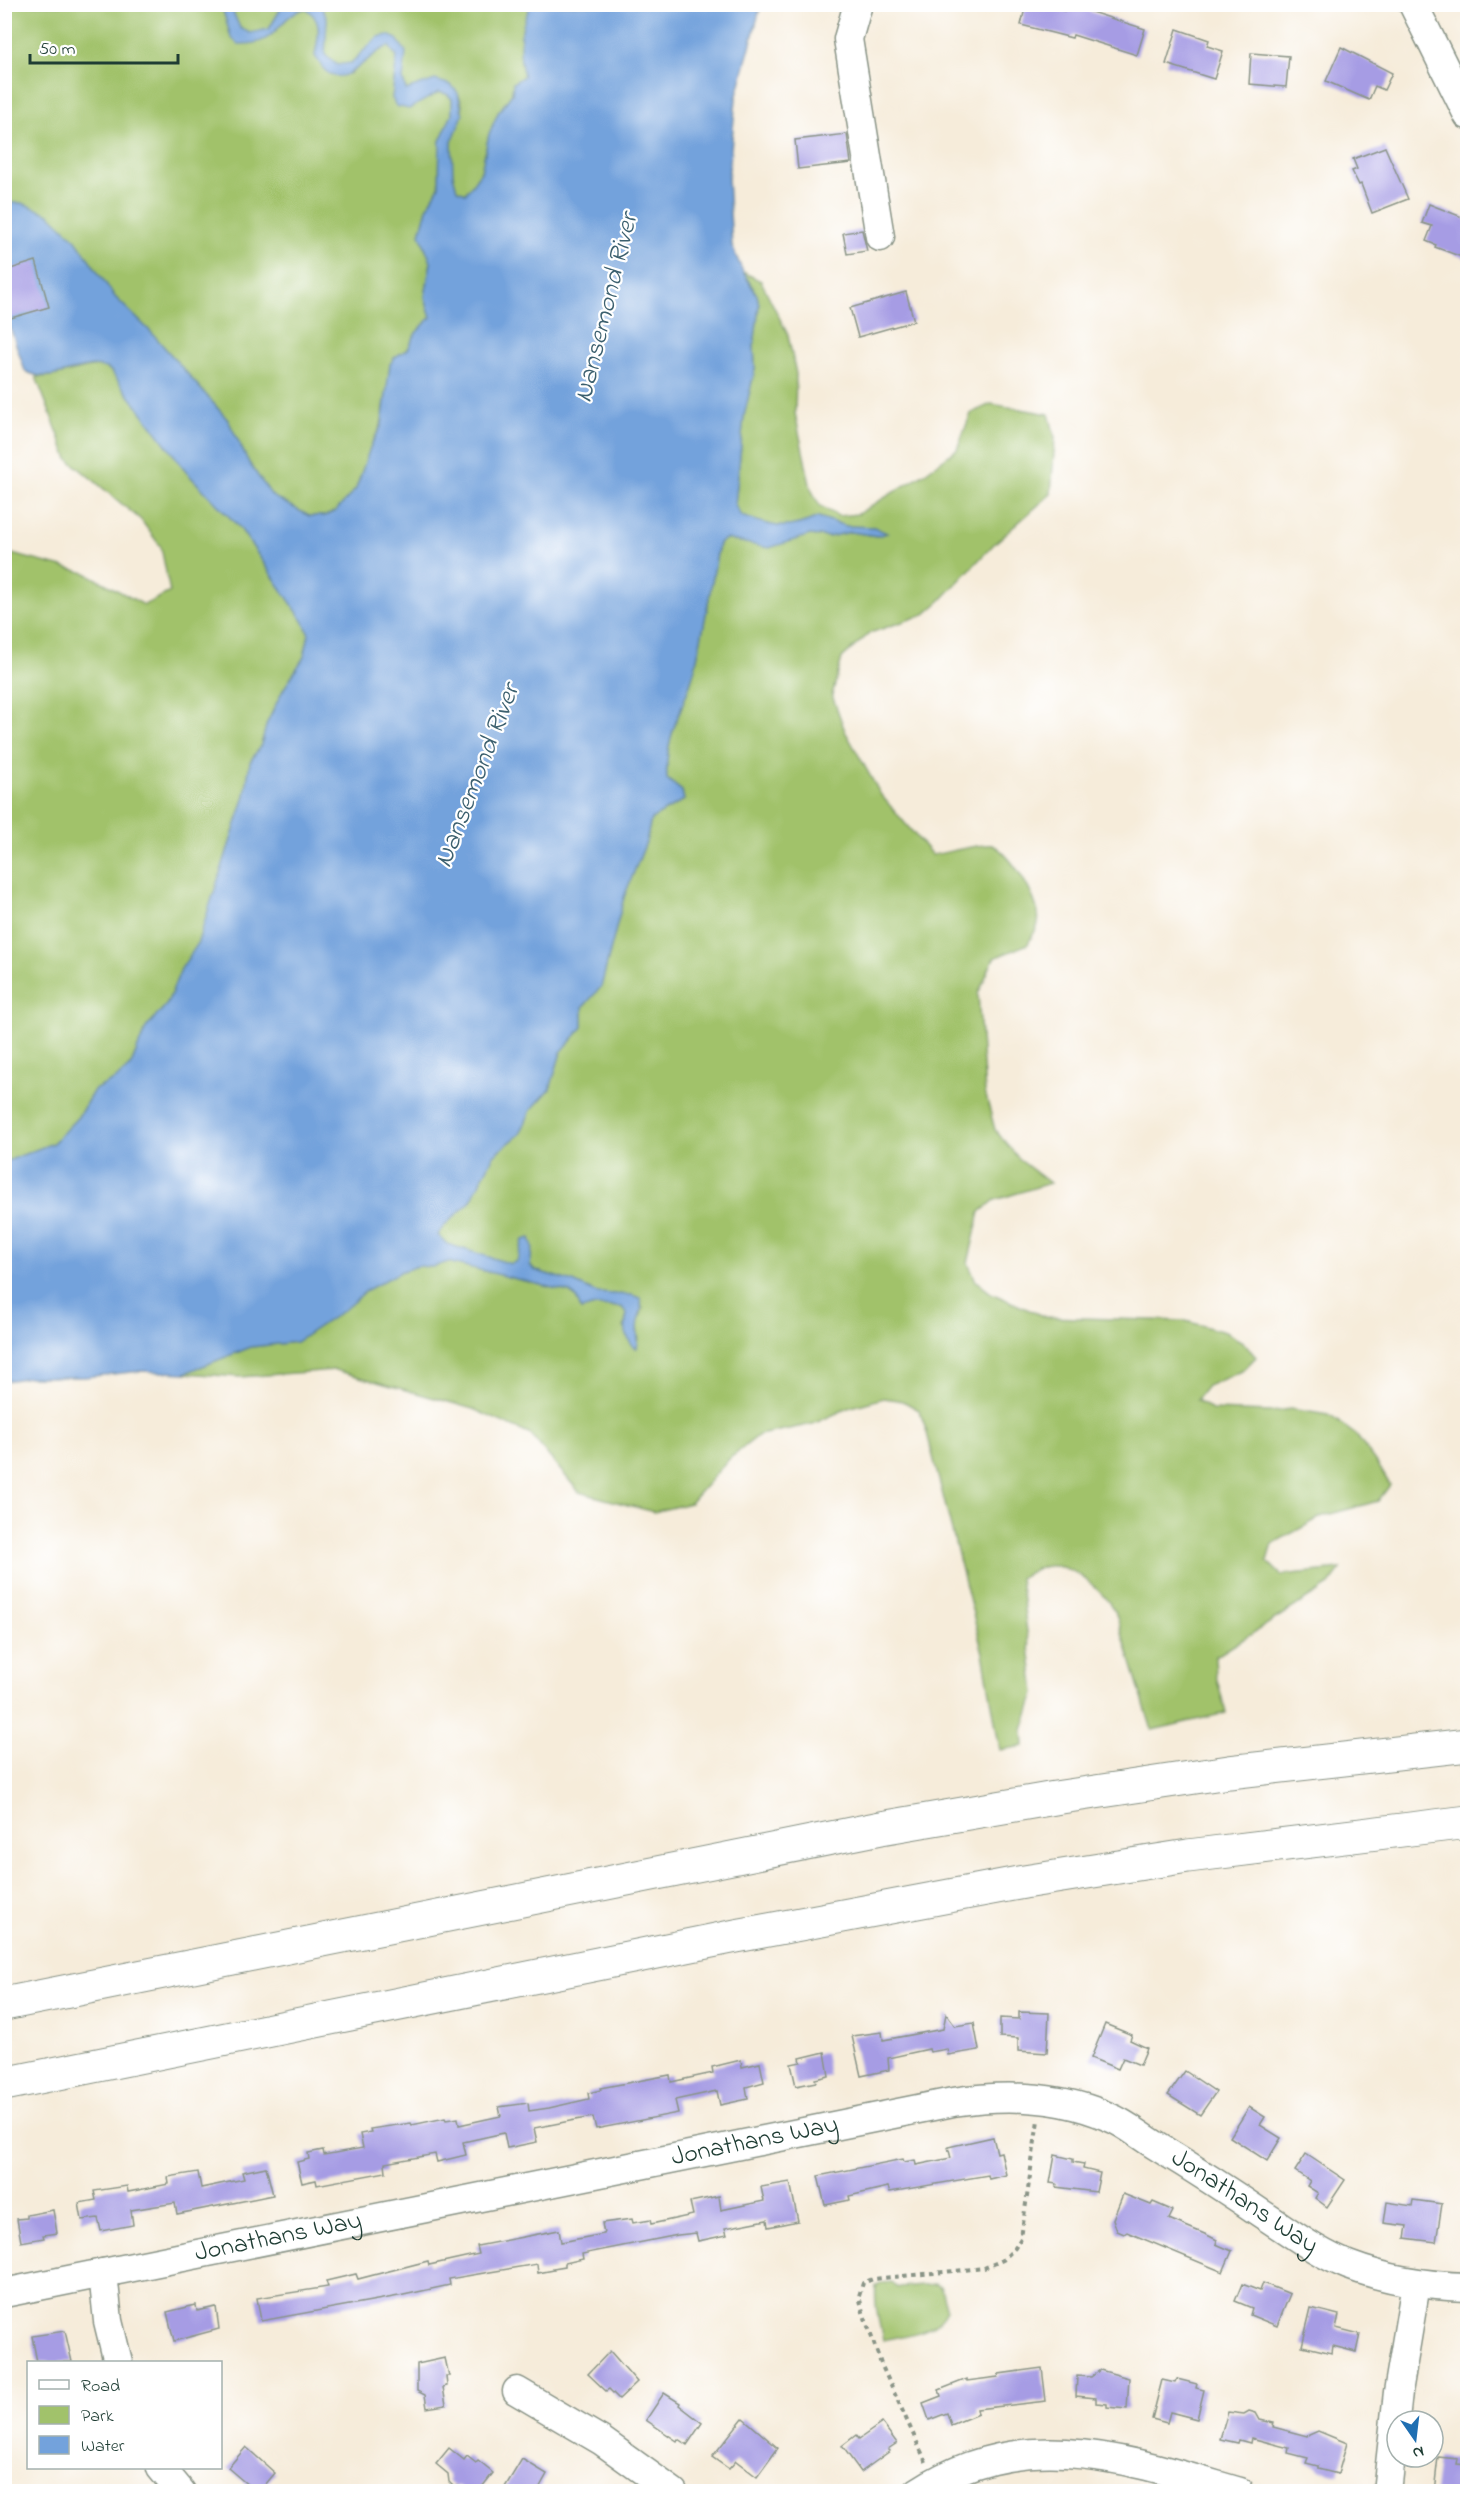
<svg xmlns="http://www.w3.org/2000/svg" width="1472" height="2496" viewBox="0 0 1472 2496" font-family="'Indie Flower',sans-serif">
  <rect width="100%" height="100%" fill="#fff"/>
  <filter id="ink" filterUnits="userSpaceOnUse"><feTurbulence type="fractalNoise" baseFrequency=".0167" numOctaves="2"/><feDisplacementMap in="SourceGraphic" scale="12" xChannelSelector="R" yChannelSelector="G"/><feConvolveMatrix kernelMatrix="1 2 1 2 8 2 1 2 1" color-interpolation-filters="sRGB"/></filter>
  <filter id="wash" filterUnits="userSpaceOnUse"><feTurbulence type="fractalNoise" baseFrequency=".008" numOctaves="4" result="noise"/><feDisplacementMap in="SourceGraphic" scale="24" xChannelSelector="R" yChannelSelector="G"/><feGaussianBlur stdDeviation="1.35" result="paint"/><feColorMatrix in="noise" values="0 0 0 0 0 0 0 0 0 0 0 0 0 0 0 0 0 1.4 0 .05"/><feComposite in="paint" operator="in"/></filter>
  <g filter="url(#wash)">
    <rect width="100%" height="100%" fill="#f6ecda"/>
    <g fill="#a1c26b" stroke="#608050" stroke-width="1.5">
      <path d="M4,5H213L222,7L231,37L238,43C281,46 273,19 306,8C324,22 318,36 315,56L350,74L380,48L389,46L397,57L392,98L409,108L439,92L447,94L452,99V114L440,141L439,186L427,209L420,234L431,262L425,297L431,317L416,333L408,349L395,357L391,364L381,425L371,445L356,489L336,511L325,516H309L272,496L249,463L228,420L151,332L115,297L76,240L22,203H5Z"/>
      <polygon points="230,5 283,5 269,29 250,34 240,28"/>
      <path d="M320,5H531C519,28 517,50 524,76L513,83L512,94L498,113L489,134L481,172L466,193L457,190C453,176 449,157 452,142C456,118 474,111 451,85L406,90L403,80L405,52L378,37L351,63L337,65L325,55L327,18Z"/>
      <path d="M743,272L761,281L788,335L796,374L795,413L811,489L820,506L838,516L858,514L925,473L957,449L971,413L991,404L1049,414L1055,437L1051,494L994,544L940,601L925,614L870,633L842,658L832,695L845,731L881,795L932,855C944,853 983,843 992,845C1009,850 1043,905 1038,923C1037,930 1031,937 1028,944L994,958L978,994L985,1092L995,1130L1020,1160L1050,1183L995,1200L980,1212L968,1263L976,1281L991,1293L1045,1317L1186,1321L1225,1332L1243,1342L1256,1357L1242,1371L1207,1386L1196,1400L1212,1410L1271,1412L1290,1409L1329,1415L1356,1435L1380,1468L1390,1485L1378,1501L1323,1516L1272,1544L1267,1561L1281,1575L1341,1569L1329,1585L1215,1657L1216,1676L1226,1713L1152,1730L1115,1611C1103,1593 1079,1568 1055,1566C1042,1564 1030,1572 1020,1578L1035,1693L1023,1730L1024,1746L1000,1750L983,1653L926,1429L919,1410L903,1401L884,1398L848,1408L813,1424L759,1435L729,1459L690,1503L654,1512L579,1492L531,1435L473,1409L335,1370L240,1377L185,1373L251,1347L296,1342L345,1309L367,1290L402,1271L418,1266L433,1267L448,1262L569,1292L576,1297L581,1310L595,1306L622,1307L627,1314L624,1328L639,1340L637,1327L643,1308L632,1295L597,1293L573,1282L534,1270L530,1265L533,1247L523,1240L517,1261L511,1264L447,1244L437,1236L444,1226L470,1202L494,1155L520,1134L531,1110L550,1089L561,1052L583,1027V1007L601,987L624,897L646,842L651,819L684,800L682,791L667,779C664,735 683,712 694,671C704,630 711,586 719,543L726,539L769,547L810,535L828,537L851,532L877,536L874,527L846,526L819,517C785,532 775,527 741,516L735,505L744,416L755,369L754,346L759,305L757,295Z"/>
      <path d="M101,366L110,370L189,475L240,528L304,622L309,634L304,657L283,690L267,723L261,745L250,762L245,796L197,946L181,969L167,1004L146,1028L131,1065L116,1079L94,1090L78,1117L53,1143L5,1162L4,552L86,573L144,605L170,592L161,547L141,520L68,459L36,377C59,378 79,367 101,366Z"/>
      <path d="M892,2282L898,2287L935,2284L941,2288L947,2310C935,2334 908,2334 883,2340C879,2323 874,2304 876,2287L882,2283Z"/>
    </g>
    <path fill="#73a2dc" stroke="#497088" stroke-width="1.5" d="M213,5H230L240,28L250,33L269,29L283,5H320L327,18L325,55L337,65L351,63L378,37L388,35L397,39L406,52L403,80L406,90L435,80L451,85L458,93L463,115L452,142L453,175L457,190L466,193L481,172L489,134L498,113L512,94L513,83L524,76C517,50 519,28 531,5H761L736,99L728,179L732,246L743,272L757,295L759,305L754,346L755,369L744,416L735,505L741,516C775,527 785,532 818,517L846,526L874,527L887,533L877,536L851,532L828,537L810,535L769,548L726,539L719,543C711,586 704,630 694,671C683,711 664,735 667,779L682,791L684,800L651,819L646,842L624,897L601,987L583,1007V1027L561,1052L550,1089L531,1110L520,1134L494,1155L470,1202L444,1226L438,1235L447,1244L511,1264L517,1261L523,1240L530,1238L533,1247L530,1265L534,1270L573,1282L597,1293L632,1295L640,1298C644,1313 637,1315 637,1328C637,1336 639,1340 637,1348L633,1347C625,1335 624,1328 627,1314L622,1307L595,1306L581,1310L576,1297L569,1292L448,1262L433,1267L418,1266L402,1271L367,1290L345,1309L296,1342L251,1347L185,1373L141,1371L84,1377H29L5,1381V1162L53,1143L78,1117L94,1090L116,1079L131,1065L146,1028L167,1004L181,969L197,945L245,796L250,762L261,745L267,723L283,690L304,657L309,634L304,622L240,528L189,475L110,370C81,356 57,388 25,371L5,312L4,203H22L49,214L76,240L115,297L151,332L228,420L249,463L272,496L309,516H325L336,511L356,489L371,445L382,425L390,364L395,357L408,349L416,333L431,317L425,297L431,262L420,234L427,209L439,186L440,141L452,114V99L447,94L439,92L409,109L396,106L392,98L397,57L389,46C370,51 347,89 327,72C322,69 319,61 315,56C318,36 324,22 306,8C273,18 281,46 238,44L231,37L222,7Z"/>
    <g id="blocks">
      <g fill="#a69ce4">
        <polygon points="1026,4 1039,4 1064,11 1066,4 1079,4 1089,7 1088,11 1145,29 1137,55 1073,35 1072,38 1021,25"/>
        <polygon points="1177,29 1209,40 1207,46 1223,51 1214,79 1166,64"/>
        <polygon points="1341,47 1392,73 1384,90 1375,86 1369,100 1326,81"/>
        <polygon points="1251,53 1289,56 1286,87 1249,84"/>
        <polygon points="847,134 851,163 798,169 795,140"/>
        <polygon points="1385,147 1408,199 1372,213 1361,184 1359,185 1352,171 1357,169 1353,159"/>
        <polygon points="1429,204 1467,219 1467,259 1435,247 1436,245 1426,241 1432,226 1422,223"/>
        <polygon points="862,230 867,251 847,254 843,233"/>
        <polygon points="36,261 49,307 4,320 4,271"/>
        <polygon points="906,292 914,321 858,337 850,308"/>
        <polygon points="1019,2012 1049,2013 1047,2053 1018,2051 1018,2038 1000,2037 1000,2018 1019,2019"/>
        <polygon points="946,2014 955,2026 974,2023 979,2050 948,2055 947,2049 930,2052 929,2049 888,2058 889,2070 861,2076 852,2036 882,2032 883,2040 943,2029"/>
        <polygon points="1105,2024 1132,2035 1130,2040 1147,2048 1140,2065 1123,2058 1118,2069 1091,2058"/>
        <polygon points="825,2052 829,2076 815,2079 816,2082 796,2086 791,2064 801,2062 800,2058"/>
        <polygon points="741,2060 742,2067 760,2063 764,2082 746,2087 748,2099 720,2105 717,2091 675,2100 678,2113 596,2129 593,2117 575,2120 534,2128 537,2142 507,2148 504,2133 463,2142 466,2155 437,2162 435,2154 385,2163 386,2172 317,2185 316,2180 302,2183 297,2162 309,2159 308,2153 323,2150 324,2155 363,2148 360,2134 371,2132 370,2129 411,2123 412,2125 445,2118 446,2120 458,2118 459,2125 501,2116 499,2107 528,2103 529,2111 549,2108 589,2099 588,2093 601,2090 600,2088 670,2075 671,2082 713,2073 712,2067"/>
        <polygon points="1185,2071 1216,2092 1200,2115 1168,2095"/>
        <polygon points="1249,2107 1265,2117 1260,2125 1281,2138 1267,2161 1230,2137"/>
        <polygon points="993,2137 997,2153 1001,2152 1006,2175 989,2179 988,2175 890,2192 888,2187 849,2196 850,2200 825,2205 818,2176 903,2159 904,2162 915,2160 916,2165 951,2158 948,2147"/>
        <polygon points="1306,2154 1345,2180 1327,2207 1315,2198 1318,2193 1307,2186 1310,2181 1295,2171"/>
        <polygon points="1055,2155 1073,2159 1073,2162 1084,2164 1083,2169 1100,2173 1096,2192 1056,2187 1057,2184 1050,2183"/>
        <polygon points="266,2167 273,2195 177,2214 175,2203 131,2210 133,2225 101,2231 98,2218 82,2220 79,2203 96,2200 94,2191 127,2186 128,2192 169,2184 168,2177 198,2172 201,2188 244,2179 242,2172"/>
        <polygon points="790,2182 798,2221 768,2227 767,2220 725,2228 727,2235 698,2241 696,2233 678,2235 582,2254 583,2259 565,2263 565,2266 553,2268 554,2270 538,2273 537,2264 484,2273 449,2279 450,2285 399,2296 261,2321 257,2298 328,2287 326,2281 356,2274 358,2279 428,2261 429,2265 479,2254 477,2246 559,2230 561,2242 604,2234 602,2223 632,2219 633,2223 650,2220 651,2224 693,2215 690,2202 719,2196 721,2210 764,2201 761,2187"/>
        <polygon points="1123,2194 1151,2205 1153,2202 1169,2209 1173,2211 1169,2219 1207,2235 1217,2240 1216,2244 1232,2251 1223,2272 1127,2232 1124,2234 1117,2231 1113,2219"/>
        <polygon points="1413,2200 1442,2204 1436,2242 1405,2238 1407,2226 1384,2223 1387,2202 1412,2206"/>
        <polygon points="53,2210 57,2233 43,2235 44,2238 21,2242 17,2219 27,2218 27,2215"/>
        <polygon points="1263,2283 1290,2294 1277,2326 1250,2315 1252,2308 1235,2301 1242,2284 1260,2291"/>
        <polygon points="196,2305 197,2311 216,2307 219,2329 174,2341 167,2312"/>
        <polygon points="1311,2308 1339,2315 1336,2328 1360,2334 1356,2352 1333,2346 1332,2353 1302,2346"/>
        <polygon points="65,2331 72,2362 37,2362 32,2336"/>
        <polygon points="610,2351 637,2382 619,2399 609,2389 606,2391 588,2374"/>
        <polygon points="445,2358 449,2376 446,2376 447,2386 443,2387 446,2405 427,2408 425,2395 417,2391 417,2364"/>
        <polygon points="1042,2368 1046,2401 977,2409 978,2414 951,2425 947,2413 929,2420 923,2403 941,2396 939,2390 967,2379 967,2381 998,2377 999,2374"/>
        <polygon points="1100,2370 1129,2378 1127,2409 1107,2407 1107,2404 1096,2403 1096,2398 1076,2396 1077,2376 1091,2377"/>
        <polygon points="1177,2379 1197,2384 1196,2388 1204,2390 1197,2419 1170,2412 1167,2423 1152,2419 1162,2380 1175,2383"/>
        <polygon points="664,2393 680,2403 679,2405 702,2423 687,2445 678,2439 677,2441 646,2420"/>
        <polygon points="1249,2411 1256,2413 1260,2420 1274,2423 1273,2427 1307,2436 1318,2431 1347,2443 1338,2474 1318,2469 1318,2466 1306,2463 1308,2458 1288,2453 1289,2448 1251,2438 1250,2443 1239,2440 1238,2443 1220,2439 1228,2412 1244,2414"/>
        <polygon points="743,2418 778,2448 757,2477 736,2461 729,2469 712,2457"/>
        <polygon points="882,2423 897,2443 888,2449 890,2451 861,2472 842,2446 856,2435 859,2439"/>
        <polygon points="246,2447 275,2473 259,2492 256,2492 228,2468"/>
        <polygon points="449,2448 464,2460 467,2456 476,2463 478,2461 493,2473 478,2492 466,2492 459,2486 454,2487 449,2482 448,2474 436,2464"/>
        <polygon points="1438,2457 1458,2459 1457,2464 1467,2465 1467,2492 1434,2492"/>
        <polygon points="522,2459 547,2474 537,2492 502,2492"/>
      </g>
    </g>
  </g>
  <g filter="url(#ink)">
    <use href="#blocks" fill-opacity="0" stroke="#8a9487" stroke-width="1.5"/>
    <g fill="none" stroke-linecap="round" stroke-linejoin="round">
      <defs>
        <g id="minor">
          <polyline points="858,4 848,39 880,237"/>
          <polyline points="1413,4 1468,115"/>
          <polyline points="103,2273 108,2321 118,2362"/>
          <path id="s1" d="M4,2293L953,2102C1006,2094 1059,2095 1109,2117C1125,2123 1140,2136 1155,2145C1191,2167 1227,2190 1262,2214C1290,2232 1317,2253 1348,2265C1387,2280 1426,2286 1468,2287"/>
          <polyline points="517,2391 602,2441 673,2492"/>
          <polyline points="161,2468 181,2492"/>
          <path d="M918,2492C1024,2422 1129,2460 1240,2492"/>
          <polyline points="1387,2492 1398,2392 1416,2284"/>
        </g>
        <g id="highway">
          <polyline points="4,2004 881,1828 1055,1798 1229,1772 1468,1745"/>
          <polyline points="4,2084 736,1936 1024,1882 1188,1856 1468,1822"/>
        </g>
      </defs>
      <use href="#minor" stroke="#8a9487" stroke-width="31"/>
      <use href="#highway" stroke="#8a9487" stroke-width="35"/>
      <polyline stroke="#8a9487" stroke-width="4" stroke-dasharray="4.5 4.5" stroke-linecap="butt" points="926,2462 881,2364 863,2312 859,2296 863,2283 873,2279 984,2268 1003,2260 1015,2248 1021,2238 1038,2120"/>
      <use href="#minor" stroke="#fff" stroke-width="28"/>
      <use href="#highway" stroke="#fff" stroke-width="33"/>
    </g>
  </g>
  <g text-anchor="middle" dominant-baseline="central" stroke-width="4.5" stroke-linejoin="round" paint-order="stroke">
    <g font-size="26" fill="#1f3d34" stroke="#fff">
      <text stroke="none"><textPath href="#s1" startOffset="766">Jonathans Way</textPath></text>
      <text stroke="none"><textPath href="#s1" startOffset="1287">Jonathans Way</textPath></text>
      <text stroke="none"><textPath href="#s1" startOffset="280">Jonathans Way</textPath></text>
    </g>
    <g font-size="27" font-style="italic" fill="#3c606f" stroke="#fff">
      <text transform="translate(607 308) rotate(-76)">Nansemond River</text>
      <text transform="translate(478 776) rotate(-69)">Nansemond River</text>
    </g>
  </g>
  <rect width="1472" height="2496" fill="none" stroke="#fff" stroke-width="24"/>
  <rect x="27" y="2361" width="195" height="108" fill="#ffffff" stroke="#a5b1ae" stroke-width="1.5"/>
  <rect x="39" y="2380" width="30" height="9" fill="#ffffff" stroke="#a5b1ae" stroke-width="1.5"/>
  <text x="81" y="2391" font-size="18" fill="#1f3d34">Road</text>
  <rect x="39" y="2406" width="30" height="18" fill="#a1c26b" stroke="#a5b1ae" stroke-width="1.5"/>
  <text x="81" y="2421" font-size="18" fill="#1f3d34">Park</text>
  <rect x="39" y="2436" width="30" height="18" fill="#73a2dc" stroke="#a5b1ae" stroke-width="1.5"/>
  <text x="81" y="2451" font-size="18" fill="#1f3d34">Water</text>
  <g transform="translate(1415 2439) rotate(166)"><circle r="28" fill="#ffffff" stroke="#a5b1ae" stroke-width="1.5"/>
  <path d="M0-4.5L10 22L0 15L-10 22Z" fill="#1f6fb2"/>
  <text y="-9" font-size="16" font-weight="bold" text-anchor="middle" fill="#1f3d34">N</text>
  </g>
  <path d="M30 54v9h148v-9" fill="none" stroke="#1f3d34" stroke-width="3"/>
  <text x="39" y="54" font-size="18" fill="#1f3d34" stroke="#ffffff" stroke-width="4.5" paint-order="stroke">50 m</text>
</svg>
